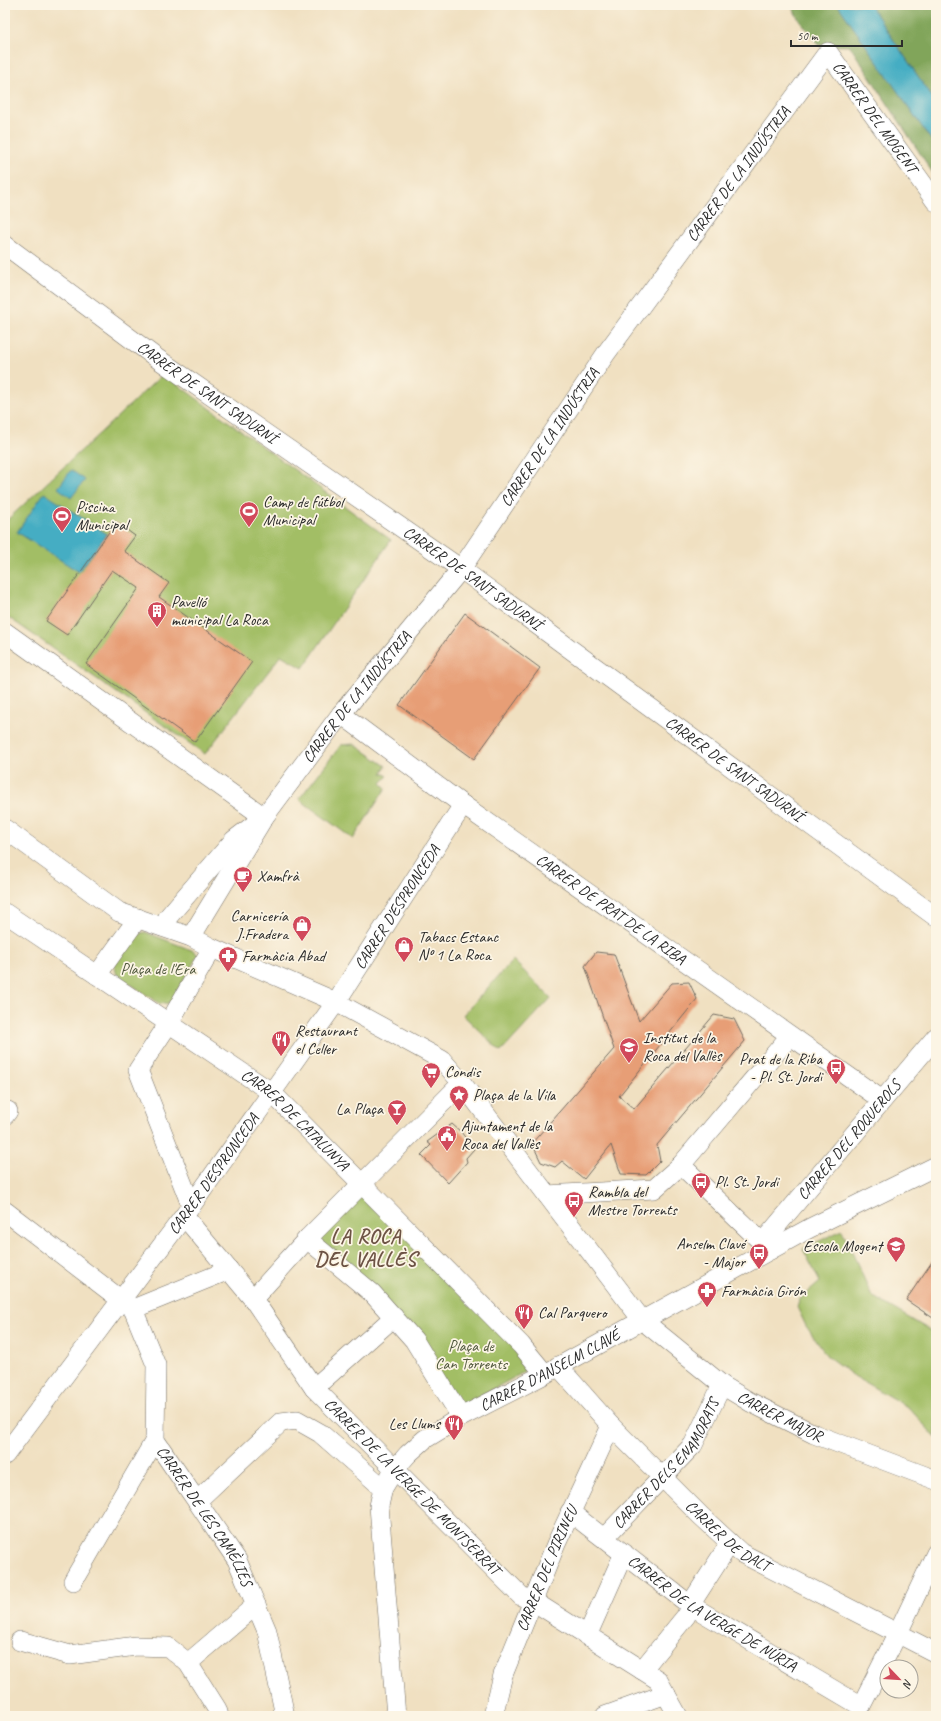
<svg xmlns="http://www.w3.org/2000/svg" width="941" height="1721" viewBox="0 0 941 1721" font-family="Caveat,sans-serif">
  <rect width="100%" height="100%" fill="#fcf5e5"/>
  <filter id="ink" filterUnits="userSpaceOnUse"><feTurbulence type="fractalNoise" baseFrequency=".025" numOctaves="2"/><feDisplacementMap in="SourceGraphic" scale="8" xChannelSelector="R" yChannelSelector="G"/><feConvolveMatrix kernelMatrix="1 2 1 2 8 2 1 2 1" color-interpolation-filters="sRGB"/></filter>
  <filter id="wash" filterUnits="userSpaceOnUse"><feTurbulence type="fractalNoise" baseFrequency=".012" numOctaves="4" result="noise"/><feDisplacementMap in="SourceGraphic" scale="16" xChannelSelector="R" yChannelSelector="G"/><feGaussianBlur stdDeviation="0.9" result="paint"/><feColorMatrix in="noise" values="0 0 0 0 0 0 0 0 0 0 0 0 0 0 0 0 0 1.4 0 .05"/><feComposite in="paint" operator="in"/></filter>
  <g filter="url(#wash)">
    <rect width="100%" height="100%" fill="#f0e0c1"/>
    <g fill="#a2be65" stroke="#667448">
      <polygon points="163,374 391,540 303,668 281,655 205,754 5,615 5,522"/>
      <polygon points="354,744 386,766 382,773 388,776 381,783 386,788 353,839 299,799 341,745"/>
      <polygon points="145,932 194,951 198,955 170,1003 160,1004 117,975 114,965 138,934"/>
      <polygon points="513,960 551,998 501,1052 463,1015"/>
      <polygon points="363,1188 524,1355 524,1372 456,1410 414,1340 313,1237"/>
      <polygon points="842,1230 872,1296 936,1334 936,1438 909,1408 854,1376 827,1356 806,1326 797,1307 799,1300 820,1282 803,1249"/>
    </g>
    <g fill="#81a55a" stroke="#566842">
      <polygon points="791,5 838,5 936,147 936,178 850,46 818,45 798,18"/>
      <polygon points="870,5 936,5 936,103"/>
    </g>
    <g fill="#44adc3" stroke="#386c77">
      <polygon points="838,5 870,5 936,103 936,147"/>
      <polygon points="71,470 85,480 71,498 58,488"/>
      <polygon points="44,493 107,534 79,572 17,532"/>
    </g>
    <g id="blocks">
      <g fill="#e79e76">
        <polygon points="116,522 135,536 124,551 169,583 159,597 252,662 195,742 86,664 139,588 112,570 67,635 46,621"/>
        <polygon points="465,613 540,668 474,759 399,705"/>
        <polygon points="596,952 614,954 639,1021 672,983 689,982 697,999 619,1096 634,1109 714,1015 734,1019 745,1041 657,1145 660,1161 646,1175 621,1174 611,1145 584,1179 562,1161 555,1167 541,1162 532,1143 614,1049 585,966"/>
        <polygon points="452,1124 461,1132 474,1149 466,1158 467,1162 448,1183 421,1155 431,1145 427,1142"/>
        <polygon points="936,1256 936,1320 906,1300"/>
      </g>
    </g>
  </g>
  <g filter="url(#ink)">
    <use href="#blocks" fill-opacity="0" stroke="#706a60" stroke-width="1"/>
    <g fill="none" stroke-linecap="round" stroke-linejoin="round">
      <defs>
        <g id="minor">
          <path id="s1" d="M5,245L158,359L461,569L936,917"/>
          <polyline points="5,632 264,817"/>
          <path id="s2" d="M341,714L463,805L882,1100"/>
          <path id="s3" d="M5,829L119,912L191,937L212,948L336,1002L442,1060L462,1083L642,1320L722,1385L750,1402L814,1434L936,1480"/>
          <path id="s4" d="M5,913L271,1092L521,1345L545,1374"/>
          <polyline points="163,927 168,917 234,840 255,824"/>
          <path id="s5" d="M191,937L264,817L341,714L461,569L607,352L828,52L936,202"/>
          <polyline points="97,975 138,918"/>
          <polyline points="5,1115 8,1111"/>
          <polyline points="681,1165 770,1250"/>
          <polyline points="547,1195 654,1189 681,1165 790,1036"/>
          <polyline points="191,1205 138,1070 169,1023 212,948"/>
          <path id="s6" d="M5,1211L133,1309L156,1365L155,1440L237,1560L267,1631L285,1716"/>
          <path id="s7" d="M184,1216L253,1299L314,1388L521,1596L533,1601L658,1680L678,1716"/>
          <polyline points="307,1239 372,1293 414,1340 461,1417"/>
          <path id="s8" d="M762,1243L936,1037"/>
          <polyline points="253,1299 307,1239 462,1083"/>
          <polyline points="133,1309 229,1270"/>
          <path id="s9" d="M558,1366L611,1426L701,1516L741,1553L936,1653"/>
          <polyline points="314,1388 394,1317"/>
          <path id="s10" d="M5,1455L184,1216L336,1002L463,805"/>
          <polyline points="197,1501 281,1422 297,1420 320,1433 383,1488"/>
          <path id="s11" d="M570,1512L690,1605L861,1706L898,1633L936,1553"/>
          <path id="s12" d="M604,1538L693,1445L722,1385"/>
          <polyline points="73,1581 155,1440"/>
          <polyline points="587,1636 624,1553"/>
          <polyline points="20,1641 70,1655 136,1646 168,1647 188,1663 217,1709 219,1716"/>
          <polyline points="188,1663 256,1605"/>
          <polyline points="642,1670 686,1616 690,1605 730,1543"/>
          <path id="s13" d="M396,1716L379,1506L383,1488L394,1470L408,1454L425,1439L461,1417L545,1374L810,1228L936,1166"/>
          <path id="s14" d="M493,1716L503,1675L556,1544L611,1426"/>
          <polyline points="605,1716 666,1694"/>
        </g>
      </defs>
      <use href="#minor" stroke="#706a60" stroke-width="20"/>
      <use href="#minor" stroke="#fff" stroke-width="19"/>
    </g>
  </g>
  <defs>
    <symbol id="stadium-pin" viewBox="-11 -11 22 30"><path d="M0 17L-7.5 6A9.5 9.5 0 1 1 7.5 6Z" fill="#d1495b" stroke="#fcf5e5"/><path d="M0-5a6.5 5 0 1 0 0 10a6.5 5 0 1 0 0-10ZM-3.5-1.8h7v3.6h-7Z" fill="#fff"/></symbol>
    <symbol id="building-pin" viewBox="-11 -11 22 30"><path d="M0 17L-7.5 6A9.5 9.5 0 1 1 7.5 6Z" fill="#d1495b" stroke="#fcf5e5"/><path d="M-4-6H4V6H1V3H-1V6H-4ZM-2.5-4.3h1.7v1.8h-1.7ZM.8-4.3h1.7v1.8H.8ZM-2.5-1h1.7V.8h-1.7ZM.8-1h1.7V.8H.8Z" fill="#fff"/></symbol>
    <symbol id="cafe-pin" viewBox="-11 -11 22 30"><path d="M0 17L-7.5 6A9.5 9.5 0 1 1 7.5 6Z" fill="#d1495b" stroke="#fcf5e5"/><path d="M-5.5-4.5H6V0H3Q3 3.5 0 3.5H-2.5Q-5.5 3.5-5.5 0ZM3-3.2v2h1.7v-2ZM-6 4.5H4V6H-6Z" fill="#fff"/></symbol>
    <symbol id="shop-pin" viewBox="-11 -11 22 30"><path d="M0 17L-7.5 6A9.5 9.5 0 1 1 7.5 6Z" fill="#d1495b" stroke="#fcf5e5"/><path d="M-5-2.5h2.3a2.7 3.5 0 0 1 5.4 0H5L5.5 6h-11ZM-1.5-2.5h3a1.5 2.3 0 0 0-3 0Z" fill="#fff"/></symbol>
    <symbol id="pharmacy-pin" viewBox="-11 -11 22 30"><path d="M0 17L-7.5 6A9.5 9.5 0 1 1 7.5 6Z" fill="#d1495b" stroke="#fcf5e5"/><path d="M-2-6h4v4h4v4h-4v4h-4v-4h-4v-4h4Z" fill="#fff"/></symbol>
    <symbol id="restaurant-pin" viewBox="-11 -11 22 30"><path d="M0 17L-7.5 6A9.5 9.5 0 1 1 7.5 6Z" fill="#d1495b" stroke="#fcf5e5"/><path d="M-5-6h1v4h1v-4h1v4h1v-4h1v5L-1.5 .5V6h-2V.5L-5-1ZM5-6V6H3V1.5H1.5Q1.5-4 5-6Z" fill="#fff"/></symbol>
    <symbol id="school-pin" viewBox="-11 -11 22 30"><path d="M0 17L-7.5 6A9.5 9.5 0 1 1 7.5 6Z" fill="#d1495b" stroke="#fcf5e5"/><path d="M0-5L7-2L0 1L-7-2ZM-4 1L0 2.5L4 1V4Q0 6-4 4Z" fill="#fff"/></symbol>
    <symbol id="bus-pin" viewBox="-11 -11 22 30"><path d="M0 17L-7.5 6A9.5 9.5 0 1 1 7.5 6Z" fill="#d1495b" stroke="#fcf5e5"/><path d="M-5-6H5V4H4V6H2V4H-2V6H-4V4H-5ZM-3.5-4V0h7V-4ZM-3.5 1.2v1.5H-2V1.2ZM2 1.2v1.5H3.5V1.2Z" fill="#fff"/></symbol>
    <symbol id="supermarket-pin" viewBox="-11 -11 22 30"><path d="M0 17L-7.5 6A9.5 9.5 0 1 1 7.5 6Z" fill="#d1495b" stroke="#fcf5e5"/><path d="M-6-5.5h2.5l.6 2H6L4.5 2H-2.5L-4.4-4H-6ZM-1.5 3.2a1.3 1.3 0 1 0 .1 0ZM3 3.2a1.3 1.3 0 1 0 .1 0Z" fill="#fff"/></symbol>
    <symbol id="sight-pin" viewBox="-11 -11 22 30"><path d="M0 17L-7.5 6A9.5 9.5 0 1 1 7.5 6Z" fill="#d1495b" stroke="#fcf5e5"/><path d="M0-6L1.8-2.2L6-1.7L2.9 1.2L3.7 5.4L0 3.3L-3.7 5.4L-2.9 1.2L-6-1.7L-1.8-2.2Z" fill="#fff"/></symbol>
    <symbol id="bar-pin" viewBox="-11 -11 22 30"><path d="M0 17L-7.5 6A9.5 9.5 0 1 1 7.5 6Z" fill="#d1495b" stroke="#fcf5e5"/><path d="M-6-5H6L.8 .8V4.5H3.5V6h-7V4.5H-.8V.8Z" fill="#fff"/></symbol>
    <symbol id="civic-pin" viewBox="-11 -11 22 30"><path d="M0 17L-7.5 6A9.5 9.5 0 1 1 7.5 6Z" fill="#d1495b" stroke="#fcf5e5"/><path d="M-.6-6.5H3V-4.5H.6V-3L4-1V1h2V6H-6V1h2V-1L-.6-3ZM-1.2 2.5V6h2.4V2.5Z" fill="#fff"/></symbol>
  </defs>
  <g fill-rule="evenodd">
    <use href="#stadium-pin" x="238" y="500" width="22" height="30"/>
    <use href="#stadium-pin" x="51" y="505" width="22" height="30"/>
    <use href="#building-pin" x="146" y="600" width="22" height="30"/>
    <use href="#cafe-pin" x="232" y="865" width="22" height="30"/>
    <use href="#shop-pin" x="291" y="914" width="22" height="30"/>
    <use href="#shop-pin" x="393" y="935" width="22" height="30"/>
    <use href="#pharmacy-pin" x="217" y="945" width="22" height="30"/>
    <use href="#restaurant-pin" x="270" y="1029" width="22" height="30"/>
    <use href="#school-pin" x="618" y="1036" width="22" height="30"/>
    <use href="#bus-pin" x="825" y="1057" width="22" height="30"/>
    <use href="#supermarket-pin" x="420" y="1061" width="22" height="30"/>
    <use href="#sight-pin" x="448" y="1084" width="22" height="30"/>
    <use href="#bar-pin" x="386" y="1098" width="22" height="30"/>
    <use href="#civic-pin" x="436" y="1124" width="22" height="30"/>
    <use href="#bus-pin" x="690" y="1171" width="22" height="30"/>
    <use href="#bus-pin" x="563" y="1190" width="22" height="30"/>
    <use href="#school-pin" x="885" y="1235" width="22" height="30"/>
    <use href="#bus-pin" x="748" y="1242" width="22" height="30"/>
    <use href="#pharmacy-pin" x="696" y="1280" width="22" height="30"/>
    <use href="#restaurant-pin" x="513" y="1302" width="22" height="30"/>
    <use href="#restaurant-pin" x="443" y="1413" width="22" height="30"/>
  </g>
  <g text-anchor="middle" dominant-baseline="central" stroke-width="3.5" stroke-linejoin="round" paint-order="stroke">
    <g font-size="16" fill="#2b2b2b" stroke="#fcf5e5">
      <text stroke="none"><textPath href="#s5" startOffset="1172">CARRER DEL MOGENT</textPath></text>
      <text stroke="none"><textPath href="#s5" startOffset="940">CARRER DE LA INDÚSTRIA</textPath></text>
      <text stroke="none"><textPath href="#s1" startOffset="250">CARRER DE SANT SADURNÍ</textPath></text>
      <text stroke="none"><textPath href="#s5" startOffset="616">CARRER DE LA INDÚSTRIA</textPath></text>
      <text stroke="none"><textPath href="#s1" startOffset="574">CARRER DE SANT SADURNÍ</textPath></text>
      <text stroke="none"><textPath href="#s5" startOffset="292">CARRER DE LA INDÚSTRIA</textPath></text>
      <text stroke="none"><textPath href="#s1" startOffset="898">CARRER DE SANT SADURNÍ</textPath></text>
      <text stroke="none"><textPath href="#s10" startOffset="674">CARRER D'ESPRONCEDA</textPath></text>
      <text stroke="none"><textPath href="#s2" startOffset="333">CARRER DE PRAT DE LA RIBA</textPath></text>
      <text stroke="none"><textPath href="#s4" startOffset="357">CARRER DE CATALUNYA</textPath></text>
      <text stroke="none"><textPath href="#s8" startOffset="135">CARRER DEL ROQUEROLS</textPath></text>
      <text stroke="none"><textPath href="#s10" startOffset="350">CARRER D'ESPRONCEDA</textPath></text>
      <text stroke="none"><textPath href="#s13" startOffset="437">CARRER D'ANSELM CLAVÉ</textPath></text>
      <text stroke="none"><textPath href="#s3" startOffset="994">CARRER MAJOR</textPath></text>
      <text stroke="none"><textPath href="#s12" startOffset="98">CARRER DELS ENAMORATS</textPath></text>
      <text stroke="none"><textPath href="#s7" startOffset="355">CARRER DE LA VERGE DE MONTSERRAT</textPath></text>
      <text stroke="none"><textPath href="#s6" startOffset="388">CARRER DE LES CAMÈLIES</textPath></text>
      <text stroke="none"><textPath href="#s9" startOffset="241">CARRER DE DALT</textPath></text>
      <text stroke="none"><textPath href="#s14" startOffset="157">CARRER DEL PIRINEU</textPath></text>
      <text stroke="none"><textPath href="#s11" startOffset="175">CARRER DE LA VERGE DE NÚRIA</textPath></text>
    </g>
    <g font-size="16" fill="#2b2b2b" stroke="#fcf5e5" text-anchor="start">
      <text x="263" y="502">Camp de fútbol<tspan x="263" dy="18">Municipal</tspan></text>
      <text x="76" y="507">Piscina<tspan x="76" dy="18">Municipal</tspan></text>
      <text x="171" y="602">Pavelló<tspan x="171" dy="18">municipal La Roca</tspan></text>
      <text x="257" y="876">Xamfrà</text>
      <text x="288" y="916" text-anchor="end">Carnicería<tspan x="288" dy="18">J.Fradera</tspan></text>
      <text x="418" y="937">Tabacs Estanc<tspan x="418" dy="18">Nº 1 La Roca</tspan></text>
      <text x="242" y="956">Farmàcia Abad</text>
      <text x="295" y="1031">Restaurant<tspan x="295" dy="18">el Celler</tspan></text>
      <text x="643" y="1038">Institut de la<tspan x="643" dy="18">Roca del Vallès</tspan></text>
      <text x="822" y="1059" text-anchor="end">Prat de la Riba<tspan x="822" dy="18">- Pl. St. Jordi</tspan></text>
      <text x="445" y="1072">Condis</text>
      <text x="473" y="1095">Plaça de la Vila</text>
      <text x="383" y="1109" text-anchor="end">La Plaça</text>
      <text x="461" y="1126">Ajuntament de la<tspan x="461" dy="18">Roca del Vallès</tspan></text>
      <text x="715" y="1182">Pl. St. Jordi</text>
      <text x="588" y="1192">Rambla del<tspan x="588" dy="18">Mestre Torrents</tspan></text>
      <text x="745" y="1244" text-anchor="end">Anselm Clavé<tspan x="745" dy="18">- Major</tspan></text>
      <text x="882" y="1246" text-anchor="end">Escola Mogent</text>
      <text x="721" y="1291">Farmàcia Girón</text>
      <text x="538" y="1313">Cal Parquero</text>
      <text x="440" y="1424" text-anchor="end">Les Llums</text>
    </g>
    <g font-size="16" fill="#4f573c" stroke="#fcf5e5">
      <text x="158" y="969">Plaça de l'Era</text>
      <text x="471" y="1346">Plaça de<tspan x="471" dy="18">Can Torrents</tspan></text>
    </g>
    <g font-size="20" font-weight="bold" letter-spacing="1" fill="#6d5345" stroke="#fcf5e5">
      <text x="366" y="1236">LA ROCA<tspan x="366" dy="23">DEL VALLÈS</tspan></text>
    </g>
  </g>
  <rect width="941" height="1721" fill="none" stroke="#fcf5e5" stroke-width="20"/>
  <g transform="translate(899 1679) rotate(115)"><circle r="19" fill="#fcf5e5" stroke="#a8a49b"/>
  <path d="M0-3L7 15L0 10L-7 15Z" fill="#d1495b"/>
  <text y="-6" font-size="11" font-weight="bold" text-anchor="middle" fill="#2b2b2b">N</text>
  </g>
  <path d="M791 40v6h111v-6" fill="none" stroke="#2b2b2b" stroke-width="2"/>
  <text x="797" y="40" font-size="12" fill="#2b2b2b" stroke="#fcf5e5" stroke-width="3" paint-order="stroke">50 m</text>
</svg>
